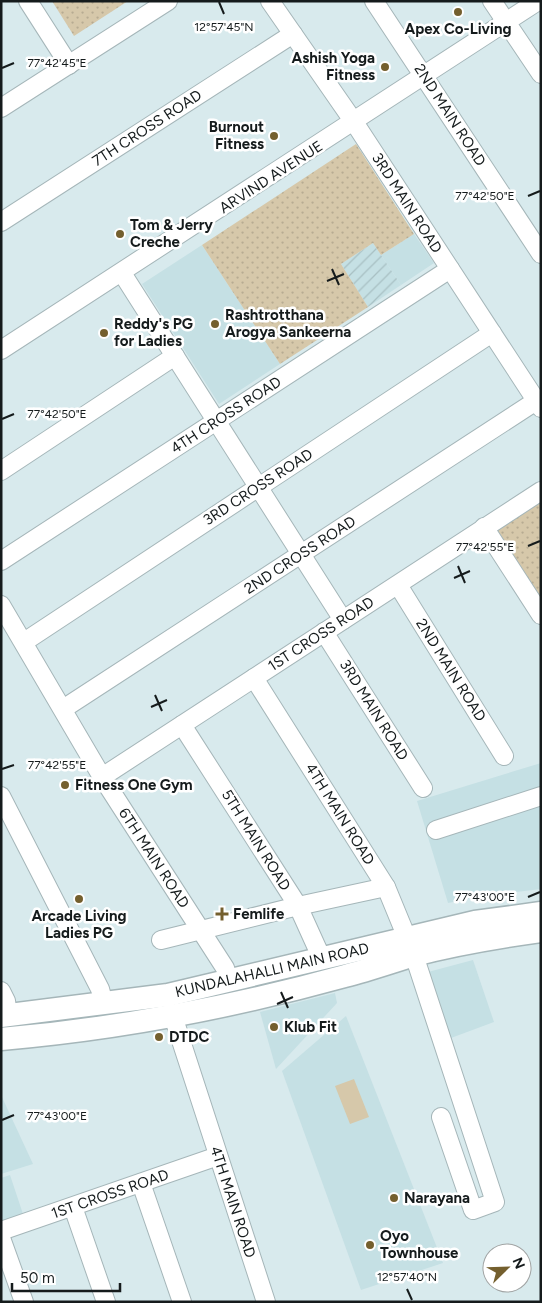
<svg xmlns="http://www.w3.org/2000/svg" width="542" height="1303" viewBox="0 0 542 1303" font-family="Figtree,sans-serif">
  <defs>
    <pattern id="industrial-furrows" width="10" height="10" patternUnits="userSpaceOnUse" patternTransform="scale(1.25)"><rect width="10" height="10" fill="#c5e0e4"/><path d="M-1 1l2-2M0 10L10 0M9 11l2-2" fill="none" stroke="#a8c0c3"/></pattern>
    <pattern id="park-dots" width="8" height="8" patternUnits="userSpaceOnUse" patternTransform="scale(1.25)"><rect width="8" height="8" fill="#d6c8aa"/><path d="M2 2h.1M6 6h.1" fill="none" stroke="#b7ab92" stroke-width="1.8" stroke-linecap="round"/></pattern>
  </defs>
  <rect width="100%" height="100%" fill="#d8eaed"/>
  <g fill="#c5e0e4">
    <polygon points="414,234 434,263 401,285 381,255"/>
    <polygon points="202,245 280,364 219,404 142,284"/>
    <polygon points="541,763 541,889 484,896 448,903 417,801"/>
    <polygon points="473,960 494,1022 451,1038 428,972"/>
    <polygon points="335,993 337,1003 276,1069 260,1012"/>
    <polygon points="346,1016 443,1263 361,1290 282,1071"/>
    <polygon points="1,1095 33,1164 1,1174"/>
    <polygon points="10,1175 24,1217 1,1225 1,1178"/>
  </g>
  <polygon fill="url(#industrial-furrows)" points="373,243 401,285 368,307 341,264"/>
  <g fill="url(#park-dots)">
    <polygon points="52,1 128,1 74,36"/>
    <polygon points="356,144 414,234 381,255 373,243 341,264 368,307 280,364 202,245"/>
    <polygon points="541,498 541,601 495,529"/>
  </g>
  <polygon fill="#d6c8aa" points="354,1079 369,1117 350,1124 335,1086"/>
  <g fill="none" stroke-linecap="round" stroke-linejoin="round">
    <defs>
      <g id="minor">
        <polyline points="28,1 69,65"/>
        <polyline points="270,1 354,122 541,408"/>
        <polyline points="374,1 541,254"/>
        <polyline points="492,1 541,74"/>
        <polyline points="1,108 168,1"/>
        <polyline points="1,222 293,34"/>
        <polyline points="122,273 343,620"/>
        <polyline points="1,350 538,1"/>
        <polyline points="1,471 175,356"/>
        <polyline points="484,527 541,615"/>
        <polyline points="1,561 450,269"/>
        <polyline points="398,585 504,756"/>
        <polyline points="1,605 102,777 225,968 229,982"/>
        <polyline points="324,632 423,788"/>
        <polyline points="24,642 492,333"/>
        <polyline points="254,678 386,887 414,955 495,1202 473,1210 441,1117"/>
        <polyline points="63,709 536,401"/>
        <polyline points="182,725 298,906 322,959"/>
        <polyline points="102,777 541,491"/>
        <polyline points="1,796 100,989 104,1004"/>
        <polyline points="436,830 541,796"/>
        <polyline points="161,940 298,906 386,887"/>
        <polyline points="1,991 6,1001 8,1015"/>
        <polyline points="173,1016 266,1302"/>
        <polyline points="141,1183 182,1302"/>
        <polyline points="73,1207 106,1302"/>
        <polyline points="1,1231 218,1156"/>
        <polyline points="1,1238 24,1302"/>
      </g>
      <g id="major">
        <polyline points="1,1016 168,995 475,922 541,913"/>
        <path d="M1,1039C117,1029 233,1007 345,976C368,970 391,962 414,955C456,944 498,937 541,931"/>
      </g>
    </defs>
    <use href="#minor" stroke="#a5b6b9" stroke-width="20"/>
    <use href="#major" stroke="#a5b6b9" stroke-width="25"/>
    <use href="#minor" stroke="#fff" stroke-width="18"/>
    <use href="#major" stroke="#fff" stroke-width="22"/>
  </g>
  <path fill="none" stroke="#151b1c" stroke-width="2" d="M219,2L224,14M2,68L14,63M528,196L540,191M332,269L339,285M327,281L344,274M2,419L14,414M528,546L540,541M458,566L465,583M454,578L470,571M155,695L162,711M151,707L167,700M2,769L14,765M528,897L540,892M281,992L288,1008M277,1004L293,997M2,1120L14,1115M407,1289L412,1300"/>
  <g fill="#745f2e" stroke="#fff" stroke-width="2">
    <circle cx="458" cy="12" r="5"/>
    <circle cx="385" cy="67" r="5"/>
    <circle cx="274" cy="136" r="5"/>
    <circle cx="120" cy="234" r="5"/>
    <circle cx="215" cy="324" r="5"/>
    <circle cx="104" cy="333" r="5"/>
    <circle cx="65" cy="785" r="5"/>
    <circle cx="79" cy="899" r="5"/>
    <path d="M219.5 906.5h5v5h5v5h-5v5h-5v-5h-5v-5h5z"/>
    <circle cx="274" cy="1027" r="5"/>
    <circle cx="159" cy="1037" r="5"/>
    <circle cx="394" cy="1198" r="5"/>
    <circle cx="370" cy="1245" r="5"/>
  </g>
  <g text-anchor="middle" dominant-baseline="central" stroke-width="5" stroke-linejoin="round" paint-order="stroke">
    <g font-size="15" font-weight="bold" fill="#151b1c" stroke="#fff" text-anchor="start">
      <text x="458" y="29" text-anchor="middle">Apex Co-Living</text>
      <text x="375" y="58" text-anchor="end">Ashish Yoga<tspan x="375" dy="17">Fitness</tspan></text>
      <text x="264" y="127" text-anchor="end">Burnout<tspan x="264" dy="17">Fitness</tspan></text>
      <text x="130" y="225">Tom &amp; Jerry<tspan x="130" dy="17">Creche</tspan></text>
      <text x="225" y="315">Rashtrotthana<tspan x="225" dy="17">Arogya Sankeerna</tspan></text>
      <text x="114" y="324">Reddy's PG<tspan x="114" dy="17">for Ladies</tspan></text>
      <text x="75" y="785">Fitness One Gym</text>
      <text x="233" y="914">Femlife</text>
      <text x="79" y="916" text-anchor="middle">Arcade Living<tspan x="79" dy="17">Ladies PG</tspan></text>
      <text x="284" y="1027">Klub Fit</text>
      <text x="169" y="1037">DTDC</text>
      <text x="404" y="1198">Narayana</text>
      <text x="380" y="1236">Oyo<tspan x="380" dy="17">Townhouse</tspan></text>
    </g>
    <g font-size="15" fill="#151b1c" stroke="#fff">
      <text transform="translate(450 115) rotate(57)">2ND MAIN ROAD</text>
      <text transform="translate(147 128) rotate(-33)">7TH CROSS ROAD</text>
      <text transform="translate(271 177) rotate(-33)">ARVIND AVENUE</text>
      <text transform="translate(407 203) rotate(57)">3RD MAIN ROAD</text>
      <text transform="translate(226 415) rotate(-33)">4TH CROSS ROAD</text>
      <text transform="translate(258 487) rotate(-33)">3RD CROSS ROAD</text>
      <text transform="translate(300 555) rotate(-33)">2ND CROSS ROAD</text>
      <text transform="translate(321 634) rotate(-33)">1ST CROSS ROAD</text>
      <text transform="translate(451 670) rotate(58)">2ND MAIN ROAD</text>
      <text transform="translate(374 710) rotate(58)">3RD MAIN ROAD</text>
      <text transform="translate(340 814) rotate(58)">4TH MAIN ROAD</text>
      <text transform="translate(256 840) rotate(58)">5TH MAIN ROAD</text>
      <text transform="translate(154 858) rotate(57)">6TH MAIN ROAD</text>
      <text transform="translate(272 970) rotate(-13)">KUNDALAHALLI MAIN ROAD</text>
      <text transform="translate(110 1194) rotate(-19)">1ST CROSS ROAD</text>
      <text transform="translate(233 1202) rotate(72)">4TH MAIN ROAD</text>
    </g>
  </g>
  <g font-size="12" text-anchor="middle" fill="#151b1c" stroke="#fff" stroke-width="5" stroke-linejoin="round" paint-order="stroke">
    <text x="224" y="31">12°57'45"N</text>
    <text x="57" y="67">77°42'45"E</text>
    <text x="485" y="200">77°42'50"E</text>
    <text x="57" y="418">77°42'50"E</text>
    <text x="485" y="551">77°42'55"E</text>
    <text x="57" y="769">77°42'55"E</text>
    <text x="485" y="901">77°43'00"E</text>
    <text x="57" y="1120">77°43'00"E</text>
    <text x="407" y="1281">12°57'40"N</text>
  </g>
  <rect width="542" height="1303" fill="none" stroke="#151b1c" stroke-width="5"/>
  <g transform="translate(507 1268) rotate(67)"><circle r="24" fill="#ffffff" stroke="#a1a4a4"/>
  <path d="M0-4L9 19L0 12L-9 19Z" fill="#745f2e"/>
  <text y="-8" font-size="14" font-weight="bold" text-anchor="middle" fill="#151b1c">N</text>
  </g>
  <path d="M12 1283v8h108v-8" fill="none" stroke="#151b1c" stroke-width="2.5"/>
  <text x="20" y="1283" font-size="15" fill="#151b1c" stroke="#ffffff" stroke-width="4" paint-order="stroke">50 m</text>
</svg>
